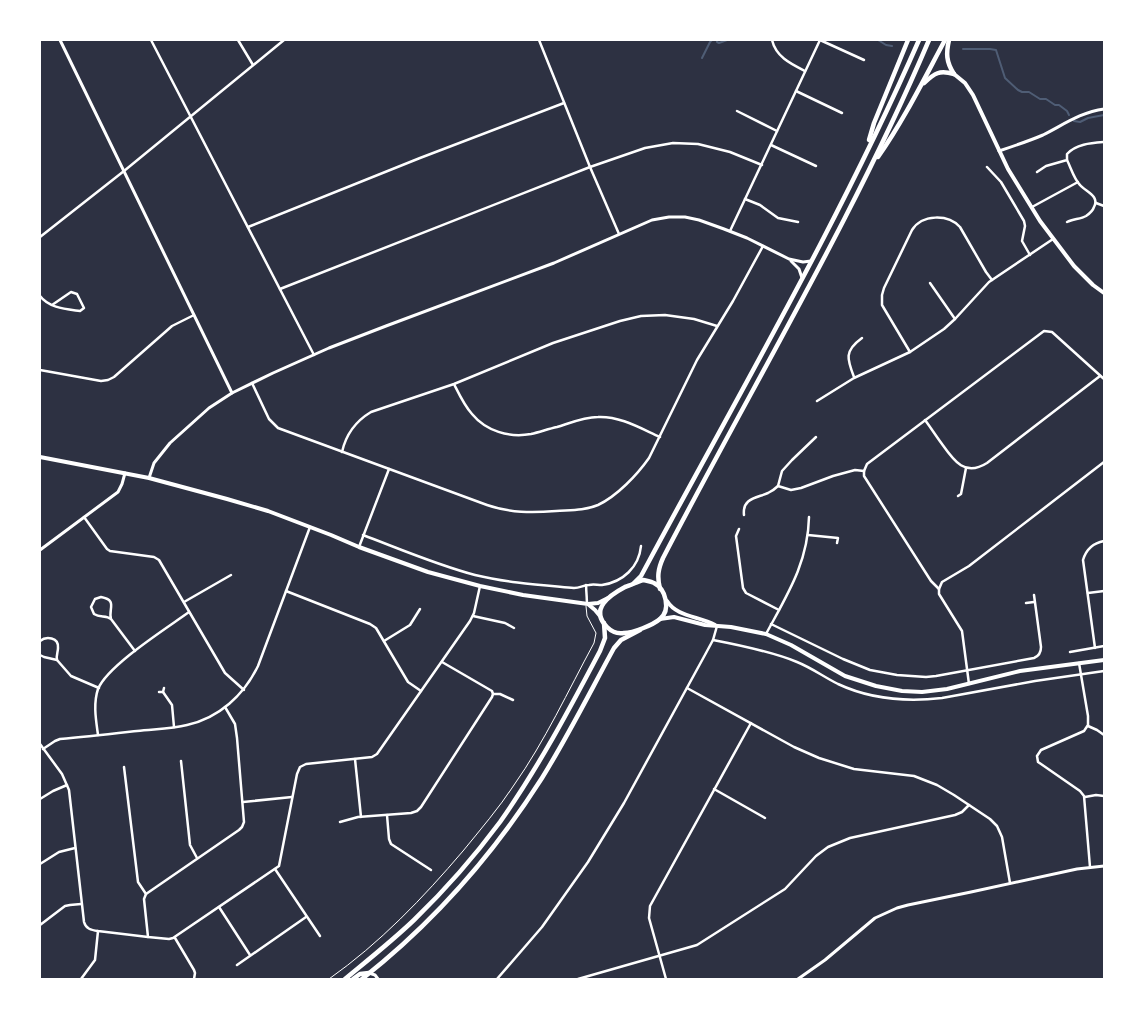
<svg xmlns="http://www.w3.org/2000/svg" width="1144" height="1019" viewBox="0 0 1144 1019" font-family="Inter,sans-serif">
  <rect width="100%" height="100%" fill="#2d3142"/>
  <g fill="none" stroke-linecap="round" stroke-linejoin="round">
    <g stroke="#4f5d75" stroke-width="2">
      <polyline points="717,40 717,42 719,43 727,40"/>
      <polyline points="851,40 862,40"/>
      <polyline points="878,40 886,45 892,46"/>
      <polyline points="963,49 990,49 996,50 1005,78 1018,90 1022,92 1029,92 1040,99 1046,99 1055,105 1059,105 1067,111 1069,115"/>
      <polyline points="702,58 710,42 712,40"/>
      <polyline points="1074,121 1080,122 1088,118 1104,115"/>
    </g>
    <path stroke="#fff" stroke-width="1" d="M329,979C380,943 423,898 463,851C480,830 499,808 514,785C545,741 568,691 594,643L596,633L587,616L586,606"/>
    <g stroke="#fff" stroke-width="2.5">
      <polyline points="151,40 314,355"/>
      <polyline points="238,40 253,65"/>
      <polyline points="539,40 590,167 619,234"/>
      <path d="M772,40C776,57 791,64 805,71"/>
      <polyline points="820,40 864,60"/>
      <polyline points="796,91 842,113"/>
      <polyline points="737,111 777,131"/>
      <polyline points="771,145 816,166"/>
      <path d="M1067,160C1071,168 1074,179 1080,185C1086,192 1100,196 1094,207C1093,210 1089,214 1086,216C1081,219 1073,219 1067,222"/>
      <polyline points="987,167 1001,182 1024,221 1025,226 1022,241 1030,255"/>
      <path d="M1037,172L1046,166L1067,160V154C1076,144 1091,143 1104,142"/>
      <polyline points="745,199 760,205 778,218 798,222"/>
      <polyline points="1096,203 1104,206"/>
      <polyline points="1032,207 1078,182"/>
      <polyline points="248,227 420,158 564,103"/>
      <polyline points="730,231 820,40"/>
      <polyline points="40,237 124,171 284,40"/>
      <polyline points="930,283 955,319"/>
      <polyline points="280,289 590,167 645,148 673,143 698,144 730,152 762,165"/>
      <path d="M40,296C49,308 66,309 80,311L84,308L77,294L71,292L52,305"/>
      <path d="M910,352L882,305V295L884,288L912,230C922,214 948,214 960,227L986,272L992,280"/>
      <polyline points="40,370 101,381 108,380 114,377 172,326 194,315"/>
      <path d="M854,377C847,359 844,351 862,338"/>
      <path d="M252,383L269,419L278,428L487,505C510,513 532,513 556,511C570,510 584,511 598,505C617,496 637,475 649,458L697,360L733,301L763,246"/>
      <path d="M454,384C459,394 464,405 472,414C486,431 509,438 531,434C540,432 548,429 557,427C570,423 584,417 598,417C620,416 640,428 660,437"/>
      <polyline points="817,401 854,378 910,352 944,329 955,319 989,282 1053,239"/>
      <path d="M925,420C931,428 936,436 942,444C954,461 965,477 987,463L1100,376"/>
      <polyline points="816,437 792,460 782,471 778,486 791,490 801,488 833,476 855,470 864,471"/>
      <path d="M342,452C346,434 356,421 371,412L454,384L553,343L620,321L641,316L665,315L694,319L717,326"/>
      <polyline points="864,471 867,464 1044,331 1052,332 1104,379"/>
      <polyline points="864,471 864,476 931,581 939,589 939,594 962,631 969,684"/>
      <polyline points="958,496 961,494 966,468"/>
      <path d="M744,515C742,498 757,498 768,493C772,491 775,489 778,486"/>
      <polyline points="84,517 107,549 110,551 154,557 159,560 225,673 244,690"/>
      <polyline points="739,529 736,536 743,588 746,593 779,610"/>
      <path d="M363,535C400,549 437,565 475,575C508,583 541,585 574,588C580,588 584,585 589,585C593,584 597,585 602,585C623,582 639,567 641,546"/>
      <polyline points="808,535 838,538 837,543"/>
      <polyline points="359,547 389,469"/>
      <polyline points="586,585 587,603"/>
      <polyline points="939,589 942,582 969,566 1104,462"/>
      <polyline points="286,591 370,624 376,628 408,682 421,691"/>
      <polyline points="1088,593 1104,591"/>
      <polyline points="184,602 231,575"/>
      <polyline points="1026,603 1034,602"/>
      <polyline points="473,616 505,623 514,628"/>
      <path d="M111,619C108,609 118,600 101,597L95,599L91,607L94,614C100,618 106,615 111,619L135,651"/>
      <path d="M771,624L843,659L870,670L897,675L926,677L936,676L1034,658C1039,656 1041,652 1041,647L1034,595"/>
      <path d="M766,634C787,595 808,563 809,517"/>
      <path d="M713,640C739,645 773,652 797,662C812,668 824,677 838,684C870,699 907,702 942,698L1035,681L1104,671"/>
      <path d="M40,641C46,636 59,637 58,648C58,652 56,655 57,660"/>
      <polyline points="384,641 410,625 420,609"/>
      <path d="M1095,648L1083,560C1086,550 1093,543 1104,541"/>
      <polyline points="1070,652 1104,646"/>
      <polyline points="40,655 44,657 57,660 71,676 99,688"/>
      <polyline points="1079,663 1088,716 1088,725 1084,731 1041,750 1037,756 1038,762 1041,764 1080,791 1084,796 1090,867"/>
      <polyline points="687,688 794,747 819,758 854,769 914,776 937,785 954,795 990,819 997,826 1002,837 1010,883"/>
      <polyline points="159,692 163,692 164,688"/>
      <polyline points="163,692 172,705 174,727"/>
      <polyline points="493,694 500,694 513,700"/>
      <polyline points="1088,726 1097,730 1104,735"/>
      <path d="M98,735C96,720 93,704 98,689C108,665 167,628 189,612"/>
      <path d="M40,744L62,774L69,790L84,922C86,929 91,930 98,931L148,937L169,939L173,938L279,866L297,774L300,767L306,764L372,757L377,754L470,621L474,613L480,586"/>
      <path d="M43,749L55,741L60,739C86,737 111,734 137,731C153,729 171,729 187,725C219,718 244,695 258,666L310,527"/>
      <polyline points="355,759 361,817"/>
      <polyline points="181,761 190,845 197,858"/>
      <polyline points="124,767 138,882 146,894"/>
      <polyline points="714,789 765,818"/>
      <polyline points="1085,797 1096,795 1104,796"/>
      <polyline points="40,799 53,791 67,785"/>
      <polyline points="243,802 292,797"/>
      <polyline points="387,815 389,839 391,844 431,870"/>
      <polyline points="340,822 358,817 411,813 417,811 421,807 492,697 493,694 492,691 442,662"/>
      <polyline points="40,864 59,852 75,848"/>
      <polyline points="275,869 320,936"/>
      <polyline points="219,907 250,955"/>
      <polyline points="40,925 65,906 70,905 81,904"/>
      <polyline points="148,937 144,899 146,894 239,830 242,827 244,822 237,738 235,724 225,707"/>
      <polyline points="175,938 194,970 195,973 194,979"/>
      <polyline points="237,965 306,917"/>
      <polyline points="81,979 95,960 98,931"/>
      <polyline points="497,979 542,927 588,862 624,803 706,653 713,640 717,626"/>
      <polyline points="578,979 697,945 785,889 816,856 828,847 850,838 955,815 962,812 969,805"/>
      <polyline points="666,979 649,918 650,906 751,723"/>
    </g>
    <g stroke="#fff" stroke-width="3">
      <polyline points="60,40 232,393"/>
      <path d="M999,151C1014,146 1029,141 1043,135C1063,125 1081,112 1104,109"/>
      <polyline points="791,261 799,269 802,278"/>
      <polyline points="149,478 154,463 170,443 209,408 232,393 273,373 329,348 386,326 554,263 652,220 669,217 685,217 699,220 724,229 747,238 789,259 803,262 811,261"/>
      <polyline points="40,550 118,492 122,484 125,473"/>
      <polyline points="369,973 375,975 378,979"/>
      <polyline points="798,979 825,960 875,918 897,908 908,905 971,892 1077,869 1104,866"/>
    </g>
    <g stroke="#fff" stroke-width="4">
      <polyline points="954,74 965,83 973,95 1008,169 1040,221 1074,266 1093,285 1104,293"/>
      <polyline points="40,457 149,478 227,499 268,511 331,535 359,547 428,572 480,586 523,595 588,604 598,603 608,598"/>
      <path d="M667,601C677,617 699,616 715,625"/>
      <polyline points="589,605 595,610 600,616"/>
      <polyline points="660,619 674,617 705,625 731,627 766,634 791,645 845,676 876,686 902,691 922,692 947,689 1020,671 1104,660"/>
    </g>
    <g stroke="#fff" stroke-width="4.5">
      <path d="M949,40C946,53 946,62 954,74"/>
      <path d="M924,83C935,73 939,70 954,74"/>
      <polyline points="869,140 874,123 908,40"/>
      <path d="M878,157C904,120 924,79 945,40"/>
      <path d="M643,580C647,581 651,581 654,583C666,589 671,610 660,619C653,625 633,633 624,633C618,634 612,632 607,627C589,609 610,595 625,587C631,585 637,582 643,580Z"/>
      <path d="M634,583L641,576L648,563C741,390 840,220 919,40"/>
      <path d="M660,589C657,577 658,569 663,558C752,386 853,219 929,40"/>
      <path d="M345,979C368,960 392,941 414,920C445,890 474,857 500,822C538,768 569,710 600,651L605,638L604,623"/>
      <polyline points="353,979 360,974 369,973"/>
      <path d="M362,979C433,923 493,855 542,778C568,736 590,692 614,648L621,640L640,630"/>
    </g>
  </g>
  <rect width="1144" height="1019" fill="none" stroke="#ffffff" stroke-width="82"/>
</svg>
